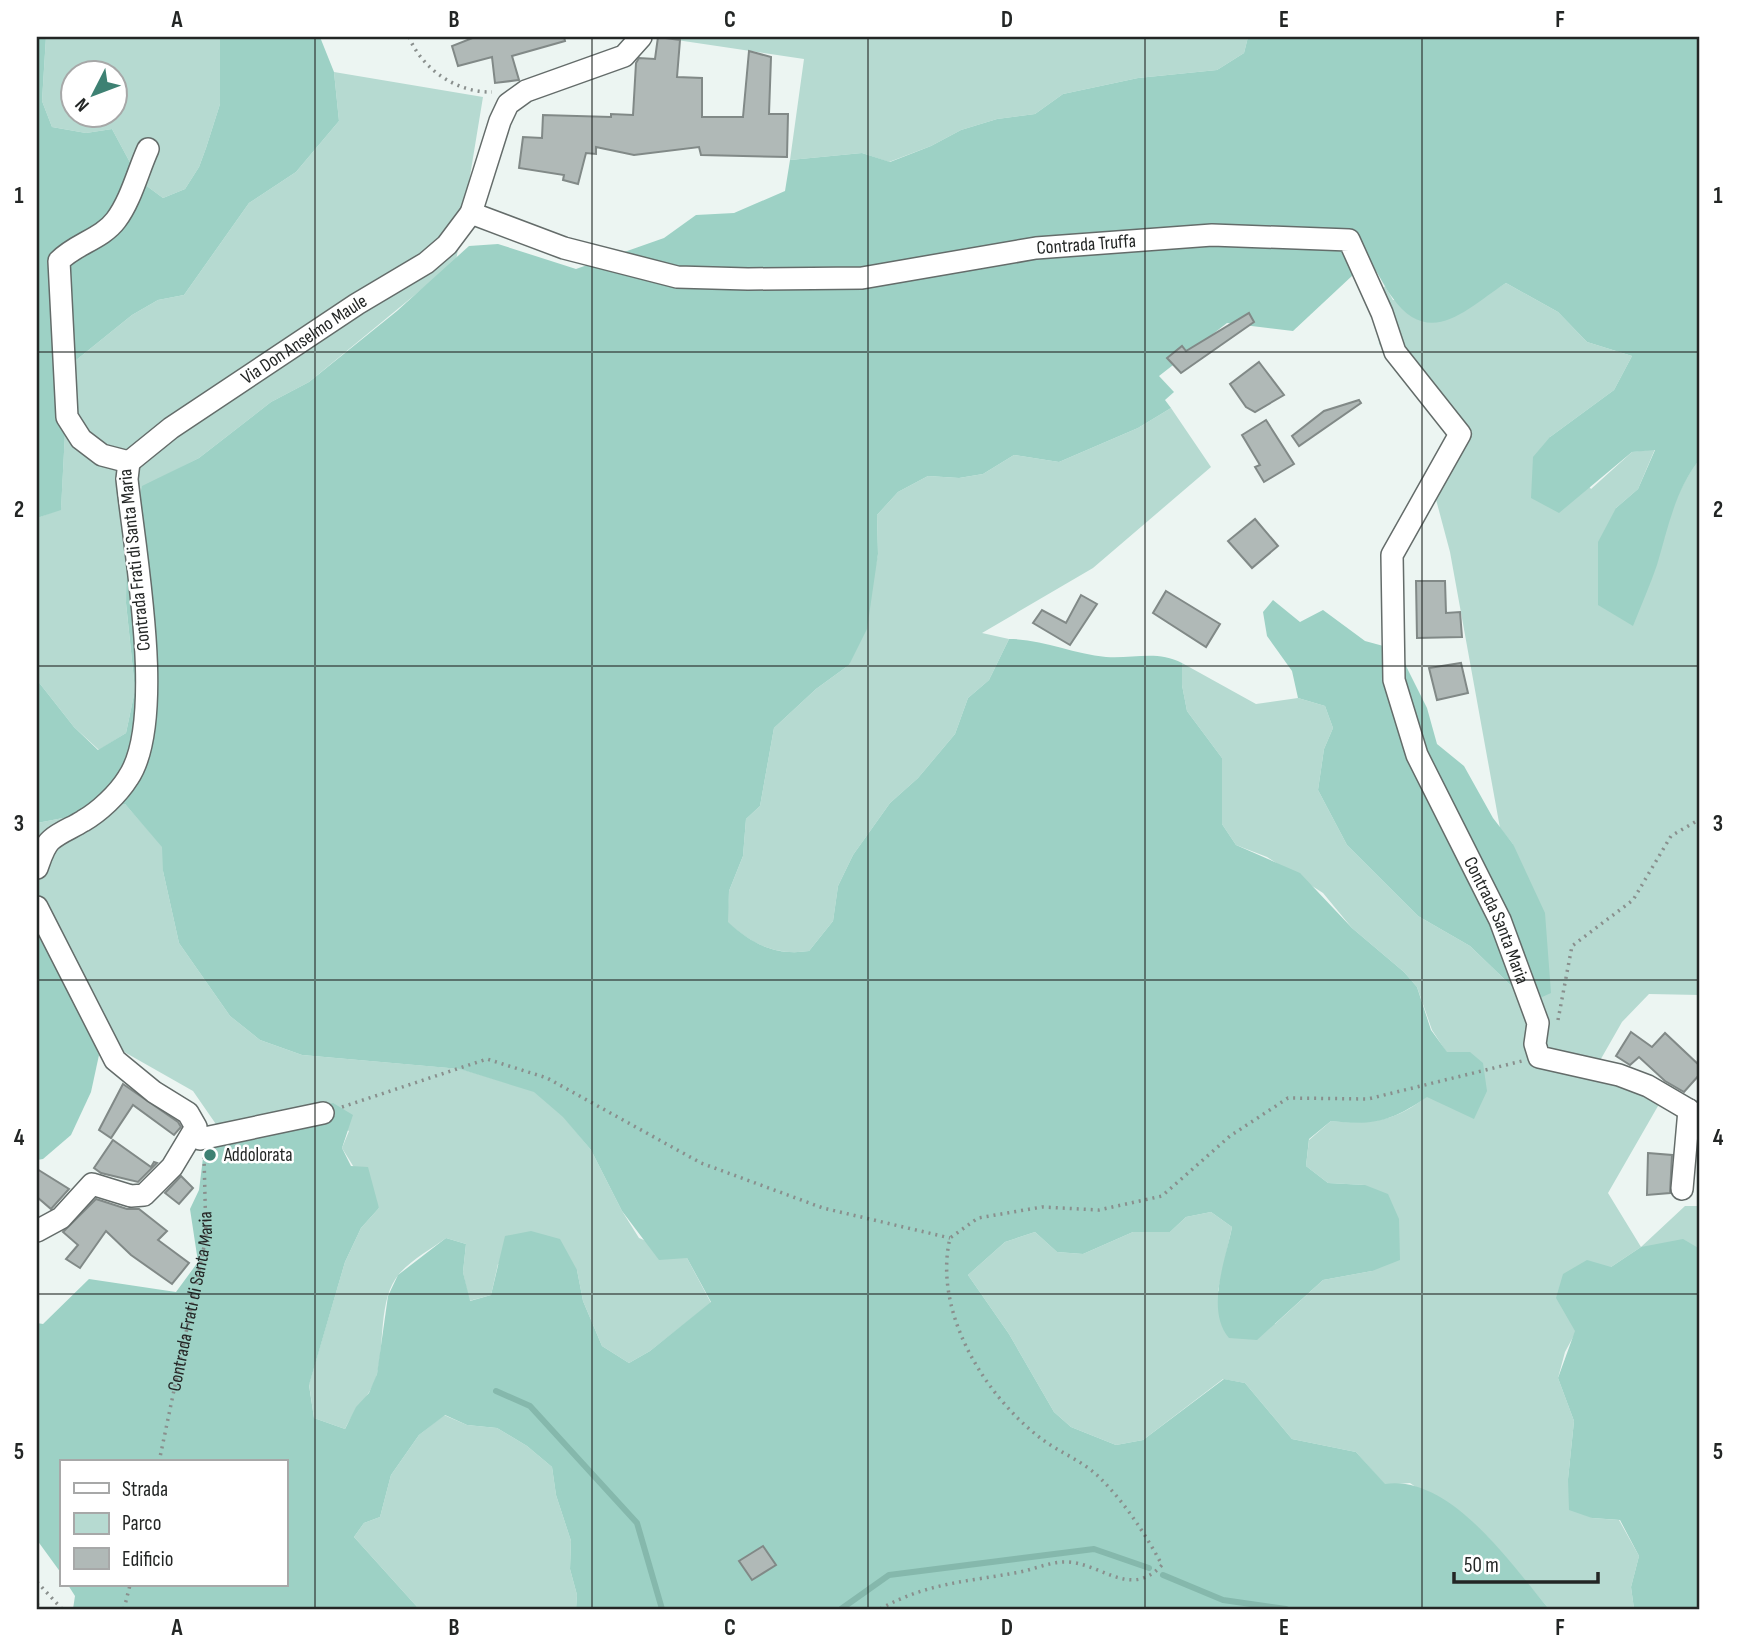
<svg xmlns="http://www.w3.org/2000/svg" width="1737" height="1646" viewBox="0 0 1737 1646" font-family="'Sofia Sans Condensed',sans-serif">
  <rect width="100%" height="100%" fill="#ecf5f2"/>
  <g fill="#b6dad1" fill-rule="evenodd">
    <path d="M46,37H220V104L206,148L199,167L185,189L163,198L140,181L112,129L86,133L52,127L42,101ZM74,74H116V116H74Z"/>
    <polygon points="672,37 1248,37 1244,53 1217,70 1138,78 1063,94 1035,114 997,119 961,130 931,146 889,162 862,153 790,160 804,59 670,39"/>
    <polygon points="334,72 483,97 456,261 309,382 271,402 199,458 142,487 126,603 135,690 126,733 99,750 74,727 37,680 37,518 61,509 67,394 75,361 132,315 158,300 184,295 249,203 296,172 339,121"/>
    <path d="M1506,283L1558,312L1587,342L1632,356L1614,390L1550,437L1591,489L1632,452L1655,449L1638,489L1616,508L1656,566C1666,529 1675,489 1700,459V995L1649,994L1622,1022L1594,1071L1662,1099L1608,1193L1641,1247L1685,1206H1700V1249L1641,1247L1611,1267L1565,1352L1558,1378L1574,1421L1568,1479L1592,1518L1619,1520L1639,1556L1631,1587L1634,1609H1549L1488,1537L1410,1483L1385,1485L1356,1452L1292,1439L1245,1383L1223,1379L1143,1440L1116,1445L1071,1427L1054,1412L1009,1334L968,1275L1005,1242L1035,1232L1057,1252L1083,1254L1133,1232H1170L1186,1217L1211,1212L1232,1227L1218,1291L1275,1324L1323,1280L1372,1271L1365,1185L1328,1183L1306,1166L1309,1140L1331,1121C1404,1129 1424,1101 1470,1052L1447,1053L1432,1030L1417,987L1404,972L1352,928L1323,893L1267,857L1236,845L1222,824V758L1187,711L1182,685V663L1256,704L1298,698L1325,706L1333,728L1324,749L1318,790L1347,845L1418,916L1470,946L1529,1003L1513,844L1500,828L1450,552L1430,477L1460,451L1379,344L1375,301L1385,286L1393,300L1483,297Z"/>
    <path d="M1171,408L1211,467L1093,568L982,633L1009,639L989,680L968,698L955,734L918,778L890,803L853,855L838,886L833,921L809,951C775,956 752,944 727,922L729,891L743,856L746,819L760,806L774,728L816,689L849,665L871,589L878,554L877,515L898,492L928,476L959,478L983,474L1014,455L1059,462L1138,428Z"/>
    <path d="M110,804H125L163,847V871L179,943L230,1016L260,1040L302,1055L461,1069L534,1091L563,1116L591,1150L622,1211L639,1238L687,1258L711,1303L650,1351L629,1363L602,1346L583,1301L577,1270L498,1264L491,1295L469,1301L463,1272L466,1244L446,1238C431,1249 411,1260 399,1274C378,1299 385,1343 377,1374C372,1395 354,1409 345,1429L314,1418L309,1384L345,1262L361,1228L379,1208L342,1148L349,1131L309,1111L220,1130L193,1091L89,1032L65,980L37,934V823L84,814Z"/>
    <polygon points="444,1415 467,1425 497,1428 527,1446 552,1467 556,1495 571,1541 570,1569 577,1595 576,1609 419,1609 354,1537 364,1523 380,1517 391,1475 419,1435"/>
  </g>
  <g fill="#9dd1c5">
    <polygon points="37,37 46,37 42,101 52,127 86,133 112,129 140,181 163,198 185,189 199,167 206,148 220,104 220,37 320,37 334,72 339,121 296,172 249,203 184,295 158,300 132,315 75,361 67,394 61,510 37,518"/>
    <path d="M1248,37H1700V459C1675,490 1668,528 1657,565C1650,585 1641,606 1633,626L1598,605V542L1616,508L1638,489L1655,450L1632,452L1559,513L1531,498L1533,457L1550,437L1614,390L1632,356L1587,342L1558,312L1506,283C1468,307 1430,351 1392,297C1383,285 1378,271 1368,261L1293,331L1227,323L1159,376L1174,392L1165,400L1171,408L1138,428L1059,462L1014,455L983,474L959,478L928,476L898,492L877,515L878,554L867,629L849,665L816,689L774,728L760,806L746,819L743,856L729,891L728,922C752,944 775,956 809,951L833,921L838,886L853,855L890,803L918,778L955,734L968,698L989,680L1009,639C1043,639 1073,654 1106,657C1133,659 1157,650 1182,663V685L1187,711L1222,758V824L1236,845L1300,873L1352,928L1404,972L1417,987L1431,1030L1447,1052H1470L1483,1063L1487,1091L1474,1119L1427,1097C1392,1121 1374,1126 1331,1121L1309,1139L1306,1166L1328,1183L1365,1185L1388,1194L1399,1219L1400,1260L1372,1271L1323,1280L1257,1340L1229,1338C1205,1310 1226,1259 1232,1227L1211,1212L1186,1217L1170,1232H1133L1083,1254L1057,1252L1035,1232L1005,1242L968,1275L1009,1334L1054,1412L1071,1427L1116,1445L1143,1440L1224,1379L1245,1383L1292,1439L1356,1452L1385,1484C1451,1475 1511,1564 1549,1609H576L577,1595L570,1569L571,1541L556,1495L552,1467L527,1446L497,1428L467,1425L445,1415L419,1435L391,1475L380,1517L364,1523L354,1537L419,1609H73L75,1596L68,1585H285V1462H61V1573L37,1540V1323L43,1324L89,1279L176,1292L198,1262L190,1209L199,1190L204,1150L220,1130L333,1103L353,1115L342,1148L351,1166L368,1167L379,1208L361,1228L345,1262L309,1385L314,1418L345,1429L356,1407L369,1393L377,1374L388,1296L398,1275L446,1238L466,1244L463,1272L470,1301L491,1295L505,1236L531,1231L560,1239L577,1270L583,1301L602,1346L629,1363L650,1351L711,1302L687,1258L659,1260L622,1211L591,1150L563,1117L534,1092L460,1069L302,1055L260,1040L230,1016L179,943L163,871L162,847L125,804H110L84,814L37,823V680L74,727L98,750L126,733L135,690L126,603L128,545L142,486L199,458L271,402L309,382L397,311L469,246L498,244L576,269L664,238L696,215L734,213L785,191L790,160L862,153L890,162L931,146L961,130L997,119L1035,114L1063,94L1138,78L1217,70L1244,53Z"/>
    <polygon points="1273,600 1300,622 1323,610 1365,641 1398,650 1427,708 1437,744 1464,766 1493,818 1513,844 1545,913 1551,993 1529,1003 1470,946 1418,916 1347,845 1318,790 1324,749 1333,728 1325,706 1298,698 1292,671 1267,636 1263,612"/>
    <polygon points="37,934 65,980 99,1055 91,1092 71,1135 43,1159 37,1160"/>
    <polygon points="1683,1239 1700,1249 1700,1609 1634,1609 1631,1587 1639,1556 1620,1520 1592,1518 1569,1510 1568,1479 1574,1421 1558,1378 1575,1331 1556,1298 1563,1274 1587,1260 1611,1267 1641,1247"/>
  </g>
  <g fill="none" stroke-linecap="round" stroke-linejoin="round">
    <g stroke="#85b8ac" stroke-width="6">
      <polyline points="496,1391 530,1406 637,1523 662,1609"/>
      <polyline points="1163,1575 1223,1600 1286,1609"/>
      <polyline points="841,1609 889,1575 1094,1549 1149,1568"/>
    </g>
  </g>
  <g fill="#b0b9b7" stroke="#818987" stroke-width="2">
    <polygon points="475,37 564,37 565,41 512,56 519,80 495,83 492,57 458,66 452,46"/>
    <polygon points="658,37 680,40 677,77 702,78 702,117 743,117 749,51 771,57 769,114 788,114 787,157 701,155 699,147 634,155 596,147 596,154 586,153 578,184 563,180 564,175 519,168 523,137 542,138 543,115 611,117 611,114 633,115 636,63 639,58 655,59"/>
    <polygon points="1249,313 1254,322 1181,373 1167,358 1182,346 1186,351"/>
    <polygon points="1259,362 1284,395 1255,412 1246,407 1230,384"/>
    <polygon points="1359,400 1361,403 1299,446 1292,436 1324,411"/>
    <polygon points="1266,420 1294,464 1264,482 1255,467 1260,465 1242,435"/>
    <polygon points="1255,519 1278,546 1252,568 1228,541"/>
    <polygon points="1416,581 1445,581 1446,613 1460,612 1462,637 1417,638"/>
    <polygon points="1166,591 1220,624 1206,647 1153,613"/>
    <polygon points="1081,595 1097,604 1070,645 1033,623 1042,610 1066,623"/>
    <polygon points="1461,663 1468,693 1437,700 1429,668"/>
    <polygon points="1631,1032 1652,1047 1665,1033 1700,1066 1700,1074 1684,1092 1665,1081 1639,1057 1630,1065 1616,1056"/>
    <polygon points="123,1084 178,1122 181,1127 174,1135 133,1105 111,1138 99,1130"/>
    <polygon points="113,1140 151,1167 154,1162 157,1163 138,1182 101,1173 94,1168"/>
    <polygon points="1648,1153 1672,1155 1670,1193 1647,1195"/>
    <polygon points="37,1169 69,1189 51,1209 37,1197"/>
    <polygon points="181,1176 193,1188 179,1204 165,1193"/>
    <polygon points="96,1199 127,1209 139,1209 167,1231 158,1240 189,1263 172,1284 131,1255 106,1231 80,1268 66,1259 78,1245 63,1232"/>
    <polygon points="763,1546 776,1565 752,1580 739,1561"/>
  </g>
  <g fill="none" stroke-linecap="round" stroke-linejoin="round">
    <defs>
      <g id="minor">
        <path id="s2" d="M471,213L564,248L677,277L748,279L862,278L1036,248L1212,235L1349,240L1382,313L1395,352L1460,434L1392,555L1394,680L1417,755L1500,920L1538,1023L1535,1044L1539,1057L1619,1075L1648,1086L1689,1110"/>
        <path id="s3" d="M129,462L171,428L357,304L426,263L447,245L471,213L500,121L508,104L526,91L624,56L641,37"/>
        <path d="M129,462L102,455L81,439L67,417L59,261C75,244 102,239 116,220C131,200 138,171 148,149"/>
        <path d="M37,868C40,860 44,846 51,840C60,832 72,828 83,821C99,812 118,794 128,778C167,721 134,548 127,479L129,462"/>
        <polyline points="37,907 115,1060 154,1092 188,1113 196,1127 172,1167 144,1195 131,1196 92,1184 61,1218 37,1231"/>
        <polyline points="200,1139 323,1113"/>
        <polyline points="1682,1189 1689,1110"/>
      </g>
    </defs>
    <use href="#minor" stroke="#646c6a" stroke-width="24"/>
    <g stroke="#898f8d" stroke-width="3.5" stroke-dasharray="2 5" stroke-linecap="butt">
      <path d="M409,37C422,69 457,93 492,92"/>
      <polyline points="1558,1020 1572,946 1633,900 1671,836 1700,819"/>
      <polyline points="342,1107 487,1059 547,1078 701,1163 823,1208 950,1238"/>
      <path id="s1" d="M159,1462L206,1237L204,1156"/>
      <polyline points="37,1582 62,1609"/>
      <polyline points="37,1604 43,1609"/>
      <polyline points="124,1609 130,1585"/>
      <path d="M880,1609C929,1582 967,1582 1020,1572C1034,1569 1048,1563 1062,1562C1100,1560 1129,1601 1162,1565C1146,1535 1125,1503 1101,1479C1084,1461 1058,1452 1039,1437C983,1393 933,1311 950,1238L978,1218L1042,1207L1099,1210L1162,1196L1230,1136L1288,1098L1368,1099L1522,1061"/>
    </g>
    <use href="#minor" stroke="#fff" stroke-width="21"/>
  </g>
  <path fill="none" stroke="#232625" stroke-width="2" stroke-opacity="0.55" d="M315,37V1609M592,37V1609M868,37V1609M1145,37V1609M1422,37V1609M37,352H1700M37,666H1700M37,980H1700M37,1294H1700"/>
  <circle fill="#3e8173" stroke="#fff" stroke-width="2.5" cx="210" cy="1155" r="7"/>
  <g text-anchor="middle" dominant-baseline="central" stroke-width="5" stroke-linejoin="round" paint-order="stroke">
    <g font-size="19" fill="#232625" stroke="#fff">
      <text stroke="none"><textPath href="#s2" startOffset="628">Contrada Truffa</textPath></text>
      <text stroke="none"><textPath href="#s3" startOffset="214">Via Don Anselmo Maule</textPath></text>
      <text transform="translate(135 560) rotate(-96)">Contrada Frati di Santa Maria</text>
      <text stroke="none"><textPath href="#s2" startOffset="1643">Contrada Santa Maria</textPath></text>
      <text stroke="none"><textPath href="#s1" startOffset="164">Contrada Frati di Santa Maria</textPath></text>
    </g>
    <g font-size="19" fill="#232625" stroke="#fff" text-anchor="start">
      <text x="224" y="1155">Addolorata</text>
    </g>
  </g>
  <rect width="1737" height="1646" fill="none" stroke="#ffffff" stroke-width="77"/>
  <rect x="60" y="1460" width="228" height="126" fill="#ffffff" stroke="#a7a8a8" stroke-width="2"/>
  <rect x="74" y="1483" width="35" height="10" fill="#ffffff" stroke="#a7a8a8" stroke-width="2"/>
  <text x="122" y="1496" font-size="21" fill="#232625">Strada</text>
  <rect x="74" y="1513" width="35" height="21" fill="#b6dad1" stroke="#a7a8a8" stroke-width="2"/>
  <text x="122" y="1530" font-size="21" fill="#232625">Parco</text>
  <rect x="74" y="1548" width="35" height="21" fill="#b0b9b7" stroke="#a7a8a8" stroke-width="2"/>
  <text x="122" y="1566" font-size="21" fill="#232625">Edificio</text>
  <g transform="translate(94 94) rotate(228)"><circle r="33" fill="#ffffff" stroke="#a7a8a8" stroke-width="2"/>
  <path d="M0-5L12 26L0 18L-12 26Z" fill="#3e8173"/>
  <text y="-10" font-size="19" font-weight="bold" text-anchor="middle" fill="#232625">N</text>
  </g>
  <path d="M1454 1572v10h144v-10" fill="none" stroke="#232625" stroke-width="3.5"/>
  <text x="1464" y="1572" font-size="21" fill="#232625" stroke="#ffffff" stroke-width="5" paint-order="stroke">50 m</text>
  <rect x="38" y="38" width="1660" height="1570" fill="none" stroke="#232625" stroke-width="2.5"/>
  <g font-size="23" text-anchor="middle" font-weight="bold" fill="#232625">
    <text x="177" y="27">A</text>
    <text x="454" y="27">B</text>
    <text x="730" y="27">C</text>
    <text x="1007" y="27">D</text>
    <text x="1284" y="27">E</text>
    <text x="1560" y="27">F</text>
    <text x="19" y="203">1</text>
    <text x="1718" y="203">1</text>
    <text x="19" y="517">2</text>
    <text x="1718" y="517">2</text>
    <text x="19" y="831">3</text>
    <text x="1718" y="831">3</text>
    <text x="19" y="1145">4</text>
    <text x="1718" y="1145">4</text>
    <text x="19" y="1459">5</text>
    <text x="1718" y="1459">5</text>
    <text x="177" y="1635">A</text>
    <text x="454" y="1635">B</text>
    <text x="730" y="1635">C</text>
    <text x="1007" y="1635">D</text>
    <text x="1284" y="1635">E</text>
    <text x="1560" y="1635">F</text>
  </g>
</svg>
